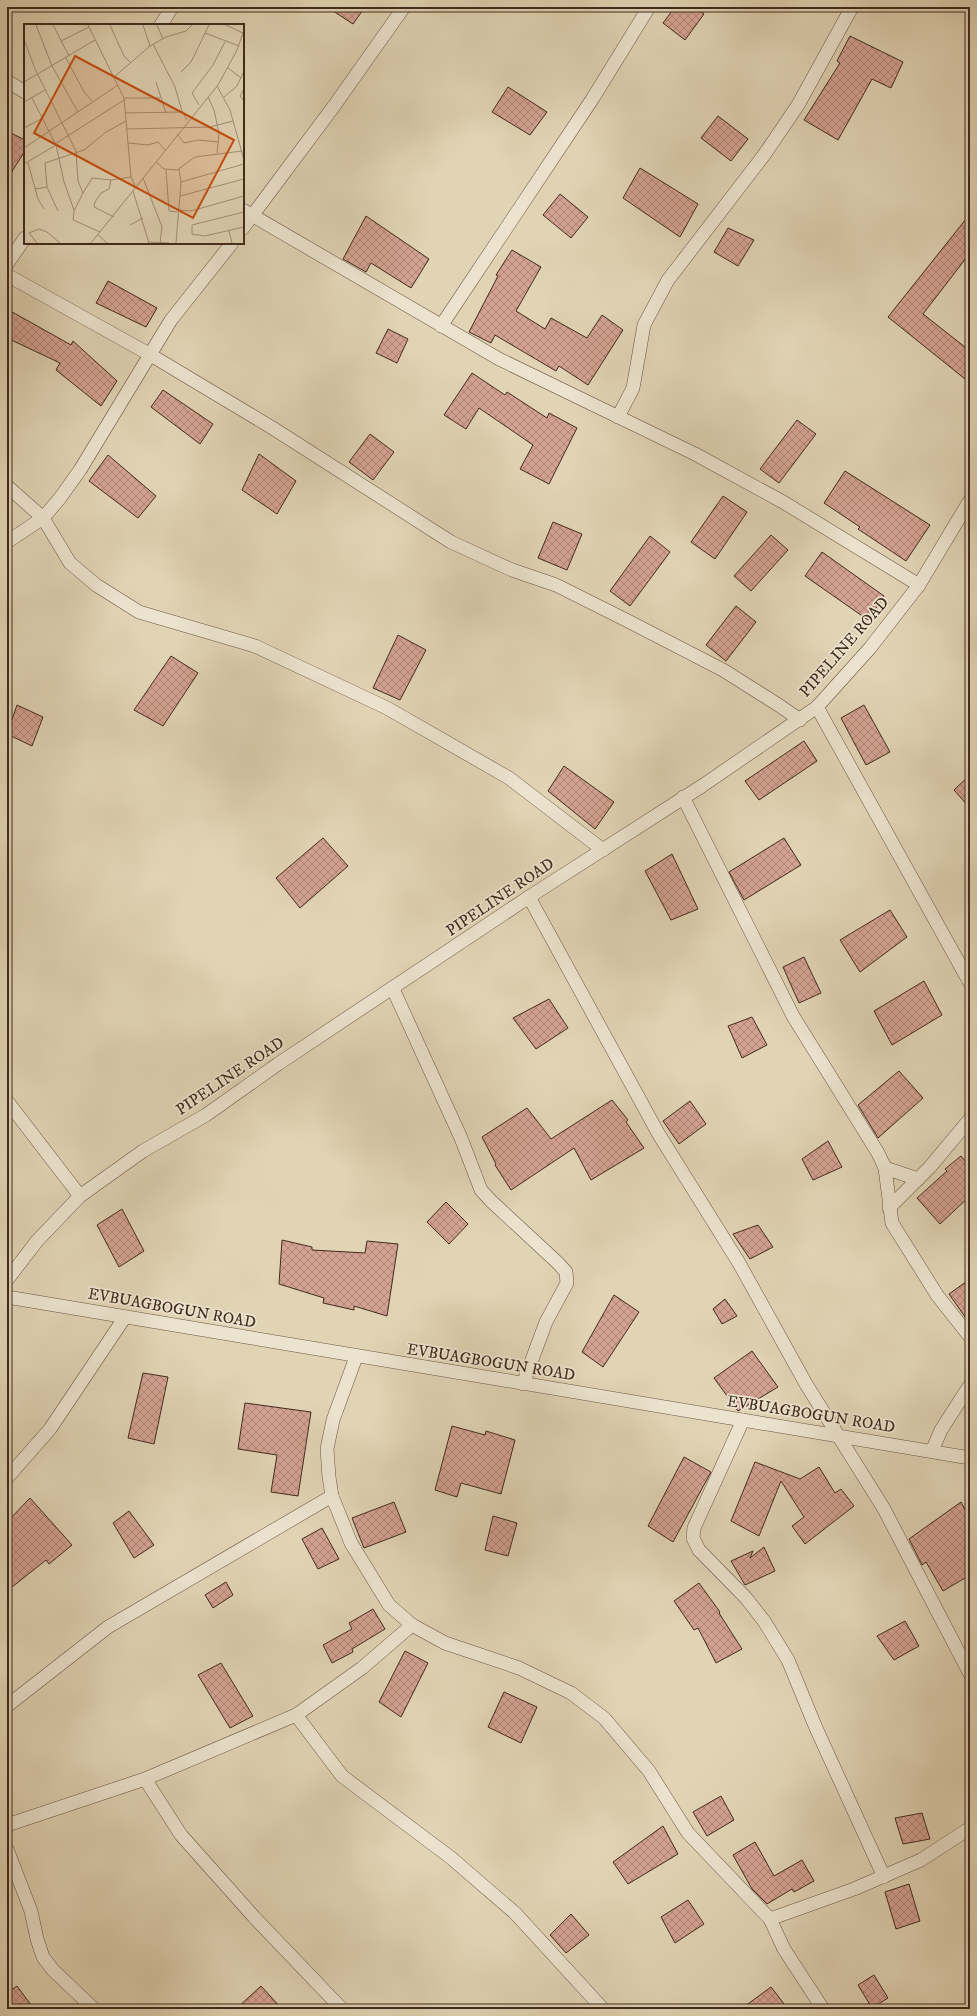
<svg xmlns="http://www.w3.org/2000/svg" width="977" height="2016" viewBox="0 0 977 2016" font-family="'IM FELL DW Pica',serif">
  <defs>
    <pattern id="building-cross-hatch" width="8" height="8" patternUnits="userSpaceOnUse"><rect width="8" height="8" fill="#d4a292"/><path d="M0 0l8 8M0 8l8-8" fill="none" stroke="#ae8477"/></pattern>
  </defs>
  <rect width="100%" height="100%" fill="#e1d4b5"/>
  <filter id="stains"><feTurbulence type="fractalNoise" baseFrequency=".005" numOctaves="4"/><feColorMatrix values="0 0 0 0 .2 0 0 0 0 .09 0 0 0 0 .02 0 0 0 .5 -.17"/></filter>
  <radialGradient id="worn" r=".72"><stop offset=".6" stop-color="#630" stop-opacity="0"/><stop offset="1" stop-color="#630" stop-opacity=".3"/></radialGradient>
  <g fill="url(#building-cross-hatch)" stroke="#412a1d">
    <polygon points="327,7 365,7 353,24"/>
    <polygon points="675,7 696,7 704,14 685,40 663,23"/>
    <polygon points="850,36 903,62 891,88 872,79 838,140 804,120 840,63 837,61"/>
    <polygon points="508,87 547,112 530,135 492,112"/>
    <polygon points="718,116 748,139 731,161 701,138"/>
    <polygon points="7,131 25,140 25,151 7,179"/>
    <polygon points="640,168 698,204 680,237 623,198"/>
    <polygon points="560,194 588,217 571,238 543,215"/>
    <polygon points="970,214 970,253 923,314 970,351 970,383 888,317"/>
    <polygon points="366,216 429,259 411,288 371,263 366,272 343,259"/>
    <polygon points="728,228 754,240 738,266 714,252"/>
    <polygon points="512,250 541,267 516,311 545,329 551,318 587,338 602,315 623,330 588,385 559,366 556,371 495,335 491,343 469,332 498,276 496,275"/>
    <polygon points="108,281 157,308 146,327 96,303"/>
    <polygon points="7,309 71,345 73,341 117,381 101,406 56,370 60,363 7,338"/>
    <polygon points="388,329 408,339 397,363 376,353"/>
    <polygon points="472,373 505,395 507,392 547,418 549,413 577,428 549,484 520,469 533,445 479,408 466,429 444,415"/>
    <polygon points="163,390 213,424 200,444 151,407"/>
    <polygon points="797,420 816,434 779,483 760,469"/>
    <polygon points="370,434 394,452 373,480 349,462"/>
    <polygon points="259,454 296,481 277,514 242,490"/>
    <polygon points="108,455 156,496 138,518 89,481"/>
    <polygon points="845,471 930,525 906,561 858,529 860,527 824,503"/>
    <polygon points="723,496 747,512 715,559 691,542"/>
    <polygon points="553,522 582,534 567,570 538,558"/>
    <polygon points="771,535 788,550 751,591 734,576"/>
    <polygon points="650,536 670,552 630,606 610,591"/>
    <polygon points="822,552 884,596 868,620 805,576"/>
    <polygon points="736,606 756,622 726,661 706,645"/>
    <polygon points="398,635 426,650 400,700 373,688"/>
    <polygon points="171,656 198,673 163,726 134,710"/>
    <polygon points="17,705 43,717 32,746 7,734"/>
    <polygon points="864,705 890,752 866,765 841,718"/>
    <polygon points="804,741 817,761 759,800 745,781"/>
    <polygon points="564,766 614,802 595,829 548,791"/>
    <polygon points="970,775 970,808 954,790"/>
    <polygon points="323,838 348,866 300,908 276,878"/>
    <polygon points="784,838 801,865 744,900 729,872"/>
    <polygon points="672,854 698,909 671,920 645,871"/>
    <polygon points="890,910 907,937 860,972 840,940"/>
    <polygon points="804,957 821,993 799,1003 783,967"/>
    <polygon points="924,981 942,1015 892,1045 874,1011"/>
    <polygon points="549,999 568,1028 536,1049 513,1018"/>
    <polygon points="752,1017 767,1045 742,1058 728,1026"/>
    <polygon points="899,1071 923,1098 878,1138 858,1105"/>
    <polygon points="612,1100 628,1120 626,1122 644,1148 591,1180 574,1148 511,1190 495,1165 496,1164 482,1137 527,1108 551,1139"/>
    <polygon points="690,1101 706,1124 679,1144 663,1121"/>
    <polygon points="828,1141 842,1167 813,1180 802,1159"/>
    <polygon points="961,1156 970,1167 970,1196 940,1224 917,1198 947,1171 945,1169"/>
    <polygon points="446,1202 468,1224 449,1244 427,1222"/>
    <polygon points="122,1209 144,1251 119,1267 97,1225"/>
    <polygon points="758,1225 773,1247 750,1259 733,1234"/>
    <polygon points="282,1240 312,1247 312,1250 365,1253 367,1241 398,1244 387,1316 354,1306 354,1310 323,1303 324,1298 279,1284"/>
    <polygon points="970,1279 970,1324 949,1294"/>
    <polygon points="614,1295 639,1312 603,1367 582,1352"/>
    <polygon points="725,1299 737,1316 722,1324 713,1309"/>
    <polygon points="752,1351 778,1387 738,1411 714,1378"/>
    <polygon points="143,1373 168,1377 154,1444 128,1438"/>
    <polygon points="245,1403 311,1412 298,1496 271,1492 277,1455 238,1449"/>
    <polygon points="452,1426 485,1435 486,1431 515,1440 501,1494 461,1483 457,1497 435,1490"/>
    <polygon points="684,1457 711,1472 673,1542 648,1526"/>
    <polygon points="755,1462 800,1479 819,1467 835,1493 841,1489 854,1506 805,1544 792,1526 804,1517 781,1481 759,1536 731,1521"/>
    <polygon points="30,1498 72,1545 49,1564 46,1560 7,1591 7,1522"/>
    <polygon points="394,1502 406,1532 364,1548 352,1518"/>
    <polygon points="961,1502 970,1519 970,1575 943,1591 926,1562 922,1565 909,1539"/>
    <polygon points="129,1511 154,1545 134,1558 113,1523"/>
    <polygon points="493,1516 517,1523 508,1556 485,1550"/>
    <polygon points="322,1528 339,1559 318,1569 302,1539"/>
    <polygon points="764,1547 775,1571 745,1585 731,1561 753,1551 750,1558"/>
    <polygon points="226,1582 233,1595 213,1608 205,1595"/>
    <polygon points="699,1583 720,1612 719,1613 742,1649 716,1663 698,1628 694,1630 674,1601"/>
    <polygon points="373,1609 385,1629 352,1649 353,1652 332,1663 323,1645 352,1629 349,1623"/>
    <polygon points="905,1621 919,1646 894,1660 877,1636"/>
    <polygon points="405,1651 428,1663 401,1717 379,1702"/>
    <polygon points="221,1663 253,1716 230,1728 198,1675"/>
    <polygon points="504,1692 537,1707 521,1743 488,1727"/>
    <polygon points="721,1796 734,1820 707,1836 693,1812"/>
    <polygon points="922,1813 930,1839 903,1844 895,1818"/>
    <polygon points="663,1826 678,1854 628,1884 613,1862"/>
    <polygon points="755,1842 774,1876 802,1860 814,1881 794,1892 792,1889 767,1904 752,1889 733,1855"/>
    <polygon points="909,1884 920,1921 896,1929 885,1892"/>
    <polygon points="688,1900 704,1924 675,1943 661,1917"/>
    <polygon points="571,1914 589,1935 566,1953 550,1935"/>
    <polygon points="874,1975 888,1998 872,2008 858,1985"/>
    <polygon points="17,1986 34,2009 7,2009 7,1993"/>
    <polygon points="261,1986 282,2009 236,2009"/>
    <polygon points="771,1987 788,2009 741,2009"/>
  </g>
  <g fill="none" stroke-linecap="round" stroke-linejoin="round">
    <defs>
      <g id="minor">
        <polyline points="161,25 172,7"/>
        <polyline points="7,81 25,92"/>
        <polyline points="243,210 499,359 695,454 783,502 919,585"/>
        <polyline points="243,228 334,106 404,7"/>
        <polyline points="7,264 25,238"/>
        <polyline points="7,275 149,354 271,427 451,542 512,570 556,585 626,620 723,670 780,706 800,720"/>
        <polyline points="441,326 593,98 649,7"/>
        <polyline points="618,417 633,388 644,325 668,280 764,155 798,105 852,7"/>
        <polyline points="7,486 43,518 70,563 96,585 139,612 255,646 387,708 509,778 603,850"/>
        <polyline points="7,542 43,518 60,498 80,470 171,320 232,243"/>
        <polyline points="817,707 970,983"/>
        <polyline points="683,797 793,1016 878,1153 885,1168 892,1223 937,1295 970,1337"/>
        <polyline points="529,897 658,1133 739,1263 806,1384 884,1509 970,1674"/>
        <polyline points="393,989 461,1138 481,1190 491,1201 558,1263 566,1272 567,1283 546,1322 523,1384"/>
        <polyline points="7,1101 80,1196"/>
        <polyline points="885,1168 918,1179"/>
        <polyline points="889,1208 930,1167 970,1119"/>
        <polyline points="7,1280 37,1241 80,1196 143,1151 206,1115 278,1064 529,897 702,786 817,707 870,648 919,585 970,500"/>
        <polyline points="7,1297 970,1458"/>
        <polyline points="356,1357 333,1420 327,1449 329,1477 332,1496 351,1543 389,1605 412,1625 445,1643 519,1668 571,1693 604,1718 649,1771 688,1833 770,1919 784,1949 823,2009"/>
        <polyline points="743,1420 694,1528 693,1538 699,1550 746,1598 764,1621 788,1660 816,1728 884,1877"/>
        <polyline points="932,1451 941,1430 970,1385"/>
        <polyline points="7,1478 50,1429 125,1317"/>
        <polyline points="7,1706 108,1627 332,1496"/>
        <polyline points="296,1715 342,1776 450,1857 515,1913 603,2009"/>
        <polyline points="145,1779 181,1835 254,1917 342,2009"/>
        <polyline points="7,1825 145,1779 296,1715 362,1668 412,1625"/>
        <polyline points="7,1849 31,1911 37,1939 43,1957 53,1970 94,2009"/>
        <polyline points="770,1919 854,1889 921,1860 970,1828"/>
      </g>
    </defs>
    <use href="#minor" stroke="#695443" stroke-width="14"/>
    <use href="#minor" stroke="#ece3cf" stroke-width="13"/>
  </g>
  <g text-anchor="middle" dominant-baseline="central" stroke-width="3.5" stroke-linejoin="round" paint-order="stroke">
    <g font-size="16" fill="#412a1d" stroke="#ece3cf">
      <text transform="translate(844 647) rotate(-49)">PIPELINE ROAD</text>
      <text transform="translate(500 897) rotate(-34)">PIPELINE ROAD</text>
      <text transform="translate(230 1076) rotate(-34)">PIPELINE ROAD</text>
      <text transform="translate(172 1308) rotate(10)">EVBUAGBOGUN ROAD</text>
      <text transform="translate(491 1362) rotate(9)">EVBUAGBOGUN ROAD</text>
      <text transform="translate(811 1414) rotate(9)">EVBUAGBOGUN ROAD</text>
    </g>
  </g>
  <g transform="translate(24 24)">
    <rect width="220" height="220" fill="#e1d4b5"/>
    <path fill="none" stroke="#a19078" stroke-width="1" d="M12,1L28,42L54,88M29,1L45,32M64,1L100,74L107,153L112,164M86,1L100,32L106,38M119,1L126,22M133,1L139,15M202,1L219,9M181,9L215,22M0,15L11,45L52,127L54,157L59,169L50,187L49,196L76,208M37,17L65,3M129,20L151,63L158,87L163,96M42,34L60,68L68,77M204,44L217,54M157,48L167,38L185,1M90,53L126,22L142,13L162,7L168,1M0,58L71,16M132,58L142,89M193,62L206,86L220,136M220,65L216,72L220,77M184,73L190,86L195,109L193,129M200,73L213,62L220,47M8,74L32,121L40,158L50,186M100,74H136M0,78L21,66M175,81L168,69L189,41L201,18M101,89L158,88M0,104L17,95M103,105L186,103L209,97M153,110L160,119L174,116L195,118M104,119L124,121L134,118L141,126M31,120L100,76M0,124L94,61M132,138L140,145L153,146L171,133L218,127M4,139L14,175L20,185M0,140L32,121M142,146L145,187L153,188M119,154L138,203L136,219M157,158L220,140M11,165L23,163M109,167L125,219M59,169L68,154L87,156M156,172L220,155M154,186L167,187L220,172M34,187L23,163L21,139L60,126L82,108L102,97M220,188L168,201V210L181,212L220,203M90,193L70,183L71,178L77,169L85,165L87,156L107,153M106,201L119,194M205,207L208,219M74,211L83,219M125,218L145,219M13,219L5,209L15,205L23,208L36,219M67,219L194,61L213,26L220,6M152,219L157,158L155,145"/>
    <path fill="#c7500f" fill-opacity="0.15" stroke="#c7500f" stroke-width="2" d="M51,32L210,116L169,194L10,109Z"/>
    <rect width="220" height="220" fill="none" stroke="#412a1d" stroke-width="2"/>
  </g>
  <rect width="977" height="2016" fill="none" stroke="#e1d4b5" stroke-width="24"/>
  <rect x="8" y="8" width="961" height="2000" fill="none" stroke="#412a1d" stroke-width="2"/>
  <rect x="12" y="12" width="953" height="1992" fill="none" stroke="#412a1d"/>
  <rect width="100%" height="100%" filter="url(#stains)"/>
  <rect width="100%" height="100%" fill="url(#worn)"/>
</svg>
